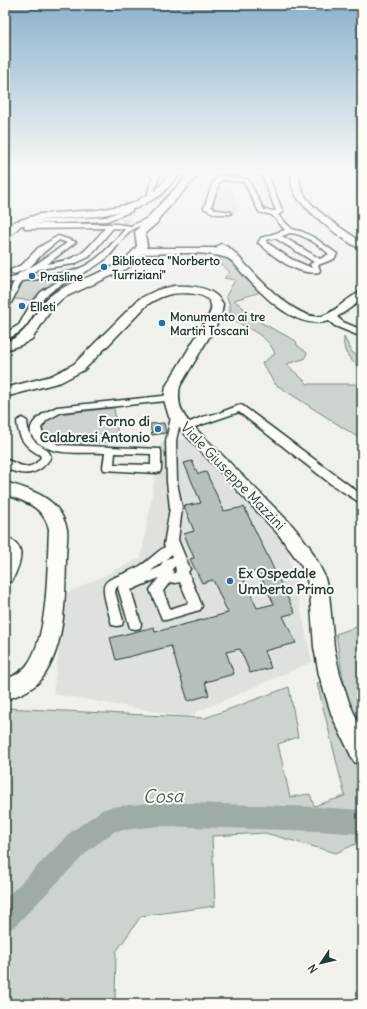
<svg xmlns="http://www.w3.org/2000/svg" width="367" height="1009" viewBox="0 0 367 1009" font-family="Delius,sans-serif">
  <rect width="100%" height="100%" fill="#f0f1eb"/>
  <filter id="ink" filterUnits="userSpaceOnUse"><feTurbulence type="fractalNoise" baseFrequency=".025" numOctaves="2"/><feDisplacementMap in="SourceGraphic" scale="8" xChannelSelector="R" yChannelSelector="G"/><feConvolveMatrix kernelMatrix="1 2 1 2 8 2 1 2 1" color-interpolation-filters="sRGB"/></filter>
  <g filter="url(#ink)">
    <g fill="#dfe2dc">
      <polygon points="213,186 231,186 239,211 228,216 212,214 204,210"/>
      <polygon points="187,439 287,546 312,662 186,717 53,694 67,593 141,558 161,442"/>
    </g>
    <g fill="#cdd3cd" stroke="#768880">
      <path d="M220,256L228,258L260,289L258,293L234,300L260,322L296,341L297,345L307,353L304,359L286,364L308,384H354L362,386V440L275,384L262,363L275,354C268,334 246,329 230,317V305L226,296L235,280L224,278L230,272L220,263Z"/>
      <polygon points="70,275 78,277 82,280 63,288 43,301 14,299 20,282"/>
      <path d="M344,337L352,352L362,360V371C351,359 342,354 344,337Z"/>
      <path d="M114,408L119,441C98,442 51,452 41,428L42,422L57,414Z"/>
      <polygon points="362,625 362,732 351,708 343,679 336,634"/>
      <polygon points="320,682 342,736 362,777 362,841 336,853 265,833 212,836 215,906 141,916 116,952 115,1004 5,1004 5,708 205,718 289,687 298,737 278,744 290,797 310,794 314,806 345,796 317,683"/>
    </g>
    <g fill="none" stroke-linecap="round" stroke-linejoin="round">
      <polygon fill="#9faca4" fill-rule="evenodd" points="160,802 318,807 362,810 362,834 318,831 160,826 115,831 89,850 14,927 5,931 5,899 71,832 102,810 111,807"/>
    </g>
    <g fill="#b6bfb8" stroke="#1f3d34" fill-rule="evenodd">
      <polygon points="164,423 166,433 152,435 150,424"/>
      <path d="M192,461L198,474L206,472L224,511L244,507L295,613L283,616L296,643L264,651L271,668L250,673L240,649L226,652L234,674L205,682L209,695L188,701L171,646L116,660L110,638L154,627L155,632L228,613L213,580L202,583L190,559L194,558L184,534L194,531L184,506L201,503L184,463ZM258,571L274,604L257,608L242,575Z"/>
    </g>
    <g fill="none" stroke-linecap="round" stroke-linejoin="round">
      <polyline stroke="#c6cdc6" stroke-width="6" stroke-dasharray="6 3.5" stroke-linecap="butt" points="122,221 136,226"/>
      <defs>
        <g id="street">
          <polygon points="143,170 149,170 154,173 155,170 161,170 154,192 154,199 150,199 148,192 153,177"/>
          <path d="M226,170H258L267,173L283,212L278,215L292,229L303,232L315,238L337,254L334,259L318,265L320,270L319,272C298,276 274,257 260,244L258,243L261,238L285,230L272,215L259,212L244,182L222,180L219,183L211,207L217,210L231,212V214H216L205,209L204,208L213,182L220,176L248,179L264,210L276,211L262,175L253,172H229ZM290,233C304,234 319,245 329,254L320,259L282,236ZM275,238L314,262L310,264L312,268L291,259L266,242V240Z"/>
          <path d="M128,206L132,209V211L107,221L32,224H117L131,226L152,216L157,217C150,224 138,225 130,231C122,238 116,249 108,257C90,273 64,279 46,296C30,312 31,332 5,339V333L19,325L29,307L41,292L66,276L22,281L9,307L5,309V299L14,282L5,283V279L16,277L18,274L36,264L67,243L59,240L44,252L29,268L14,274L10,272L11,270L23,264L38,248L58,236L76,242L47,264C82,258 83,254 105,228L27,229L24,227L27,221L106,217L126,209V207ZM113,228L125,229C111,245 97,263 75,270C63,275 40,275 26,276L39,269L74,264L89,257Z"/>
          <path d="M172,395L175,396L177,398L175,400L62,412L47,420L41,428L44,437L59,445L160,449L161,451V469L160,472L156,473L104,470L103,467L105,453C89,452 72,454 57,451C51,450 45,447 40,444C17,428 42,413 57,407ZM115,453L151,454V465L114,464Z"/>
          <polygon points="240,405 243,406 362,495 362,504 331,484 239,412 186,430 181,427 183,425 202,417 219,413"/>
          <path d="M176,414L181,417L176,441L177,482L182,508L178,540L190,569L188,572L202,606L200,610L196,611L166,620L162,619L150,590L159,578L131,590L141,624L140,628L135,629L130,628L129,624L118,588L119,585L116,588L115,592L123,621L122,625L117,626L112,625L111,621C97,572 102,586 140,566C149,561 156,552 165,547L164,545L170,508L167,482L166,441L171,417ZM172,554L173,557L166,559ZM163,561L160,567L151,571ZM175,566L176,571L174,574L172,569ZM170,582L175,583L180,582L189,603L170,609L163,591Z"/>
          <path d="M22,418L27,421C29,450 47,441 51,457C39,476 24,477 5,468V459C19,464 30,474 41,457L40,455C25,447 18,438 17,421Z"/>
        </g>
        <g id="secondary">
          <polygon points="181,170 195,171 199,173 195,175 178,176 161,195 137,208 98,216 41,220 20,226 8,238 5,239 5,231 14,222 40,214 98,210 131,204 155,191 172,172"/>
          <path d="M292,170H300C299,178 300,187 304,194C312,210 347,232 362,242V249C348,245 305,210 297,197C292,190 290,179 292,170Z"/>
          <path d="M221,244C232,247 239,258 247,266C262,282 298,321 322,316C337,312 347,296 362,292V300L337,317L343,322L362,330V337L335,326L329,321C296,331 264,296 244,275C239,270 233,260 227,258C205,250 162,254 138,254L133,251L138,248H213L218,249L216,247Z"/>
        </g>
        <g id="primary">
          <path d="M193,170H203L159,218L157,223L145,233L147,246L139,258L131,266L120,272L63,298L53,307L32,339L21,345L5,350V342C33,334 33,307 54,293C81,275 117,274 137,246L135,232C140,225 146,222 150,215Z"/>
          <path d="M174,286C193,285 214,287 223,304L221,317L180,386C177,400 180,412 190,423L292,525L309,546L318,563L324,575L329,593L334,647L340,675L349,702L362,731V765L354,762L332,716L319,675L314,647L310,593L306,575L301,565L279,535L169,417L164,400L166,386L208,317C210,313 212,309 211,305C209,291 177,292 167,295C160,297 154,300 147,305L84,370L61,382L5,397V388L51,376L74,364L139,299L157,290Z"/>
          <path d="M5,482C22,487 44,493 56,507C61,513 65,521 67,529C68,538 66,549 66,559C65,597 66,644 43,677C35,689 19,695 5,700V680C14,676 24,671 29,662C49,632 47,565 49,529C43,506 25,502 5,494Z"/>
          <path d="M5,537C29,545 20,564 12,581L5,583Z"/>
        </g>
      </defs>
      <use href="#street" stroke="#1f3d34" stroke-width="3"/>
      <use href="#secondary" stroke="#1f3d34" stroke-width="3"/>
      <use href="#primary" stroke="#1f3d34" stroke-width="3"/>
      <use href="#street" fill="#fdfcf7" fill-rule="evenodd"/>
      <use href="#secondary" fill="#fdfcf7" fill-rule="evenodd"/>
      <use href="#primary" fill="#fdfcf7" fill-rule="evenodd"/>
    </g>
  </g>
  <linearGradient id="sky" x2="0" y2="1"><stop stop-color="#8bb1cd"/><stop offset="0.55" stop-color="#f8f9f6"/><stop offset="1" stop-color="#f8f9f6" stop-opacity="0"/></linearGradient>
  <rect width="367" height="311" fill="url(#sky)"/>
  <g fill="#1f6fb2" stroke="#fdfcf7" stroke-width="1.5">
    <circle cx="104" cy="267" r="4"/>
    <circle cx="32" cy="276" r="4"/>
    <circle cx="22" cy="306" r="4"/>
    <circle cx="162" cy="323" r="4"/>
    <circle cx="158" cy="429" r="4"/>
    <circle cx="230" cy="581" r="4"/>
  </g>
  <g text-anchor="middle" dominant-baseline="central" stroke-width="4" stroke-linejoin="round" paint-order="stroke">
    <g font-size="12" font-weight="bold" fill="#1f3d34" stroke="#fdfcf7" text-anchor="start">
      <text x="112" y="260">Biblioteca "Norberto<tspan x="112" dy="14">Turriziani"</tspan></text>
      <text x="40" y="276">Prasline</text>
      <text x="30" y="306">Elleti</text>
      <text x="170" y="316">Monumento ai tre<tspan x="170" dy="14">Martiri Toscani</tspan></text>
    </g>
    <g font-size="14" font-weight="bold" fill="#1f3d34" stroke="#fdfcf7" text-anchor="end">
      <text x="150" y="421">Forno di<tspan x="150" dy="16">Calabresi Antonio</tspan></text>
      <text x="238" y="573" text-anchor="start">Ex Ospedale<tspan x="238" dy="16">Umberto Primo</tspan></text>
    </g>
    <g font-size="14" fill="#1f3d34" stroke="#fdfcf7">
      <text transform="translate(233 476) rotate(46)">Viale Giuseppe Mazzini</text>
    </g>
    <g font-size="18" font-style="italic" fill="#455e56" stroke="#fdfcf7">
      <text transform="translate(163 796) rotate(-1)">Cosa</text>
    </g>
  </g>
  <rect width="367" height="1009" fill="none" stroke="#fdfcf7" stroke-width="20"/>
  <rect x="10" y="10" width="347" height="989" fill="none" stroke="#1f3d34" stroke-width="1.5" filter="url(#ink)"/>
  <g transform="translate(321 963) rotate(235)" stroke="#fdfcf7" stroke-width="3" paint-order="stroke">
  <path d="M0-3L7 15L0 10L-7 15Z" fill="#1f3d34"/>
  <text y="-6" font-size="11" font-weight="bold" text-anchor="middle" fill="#1f3d34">N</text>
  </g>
</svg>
